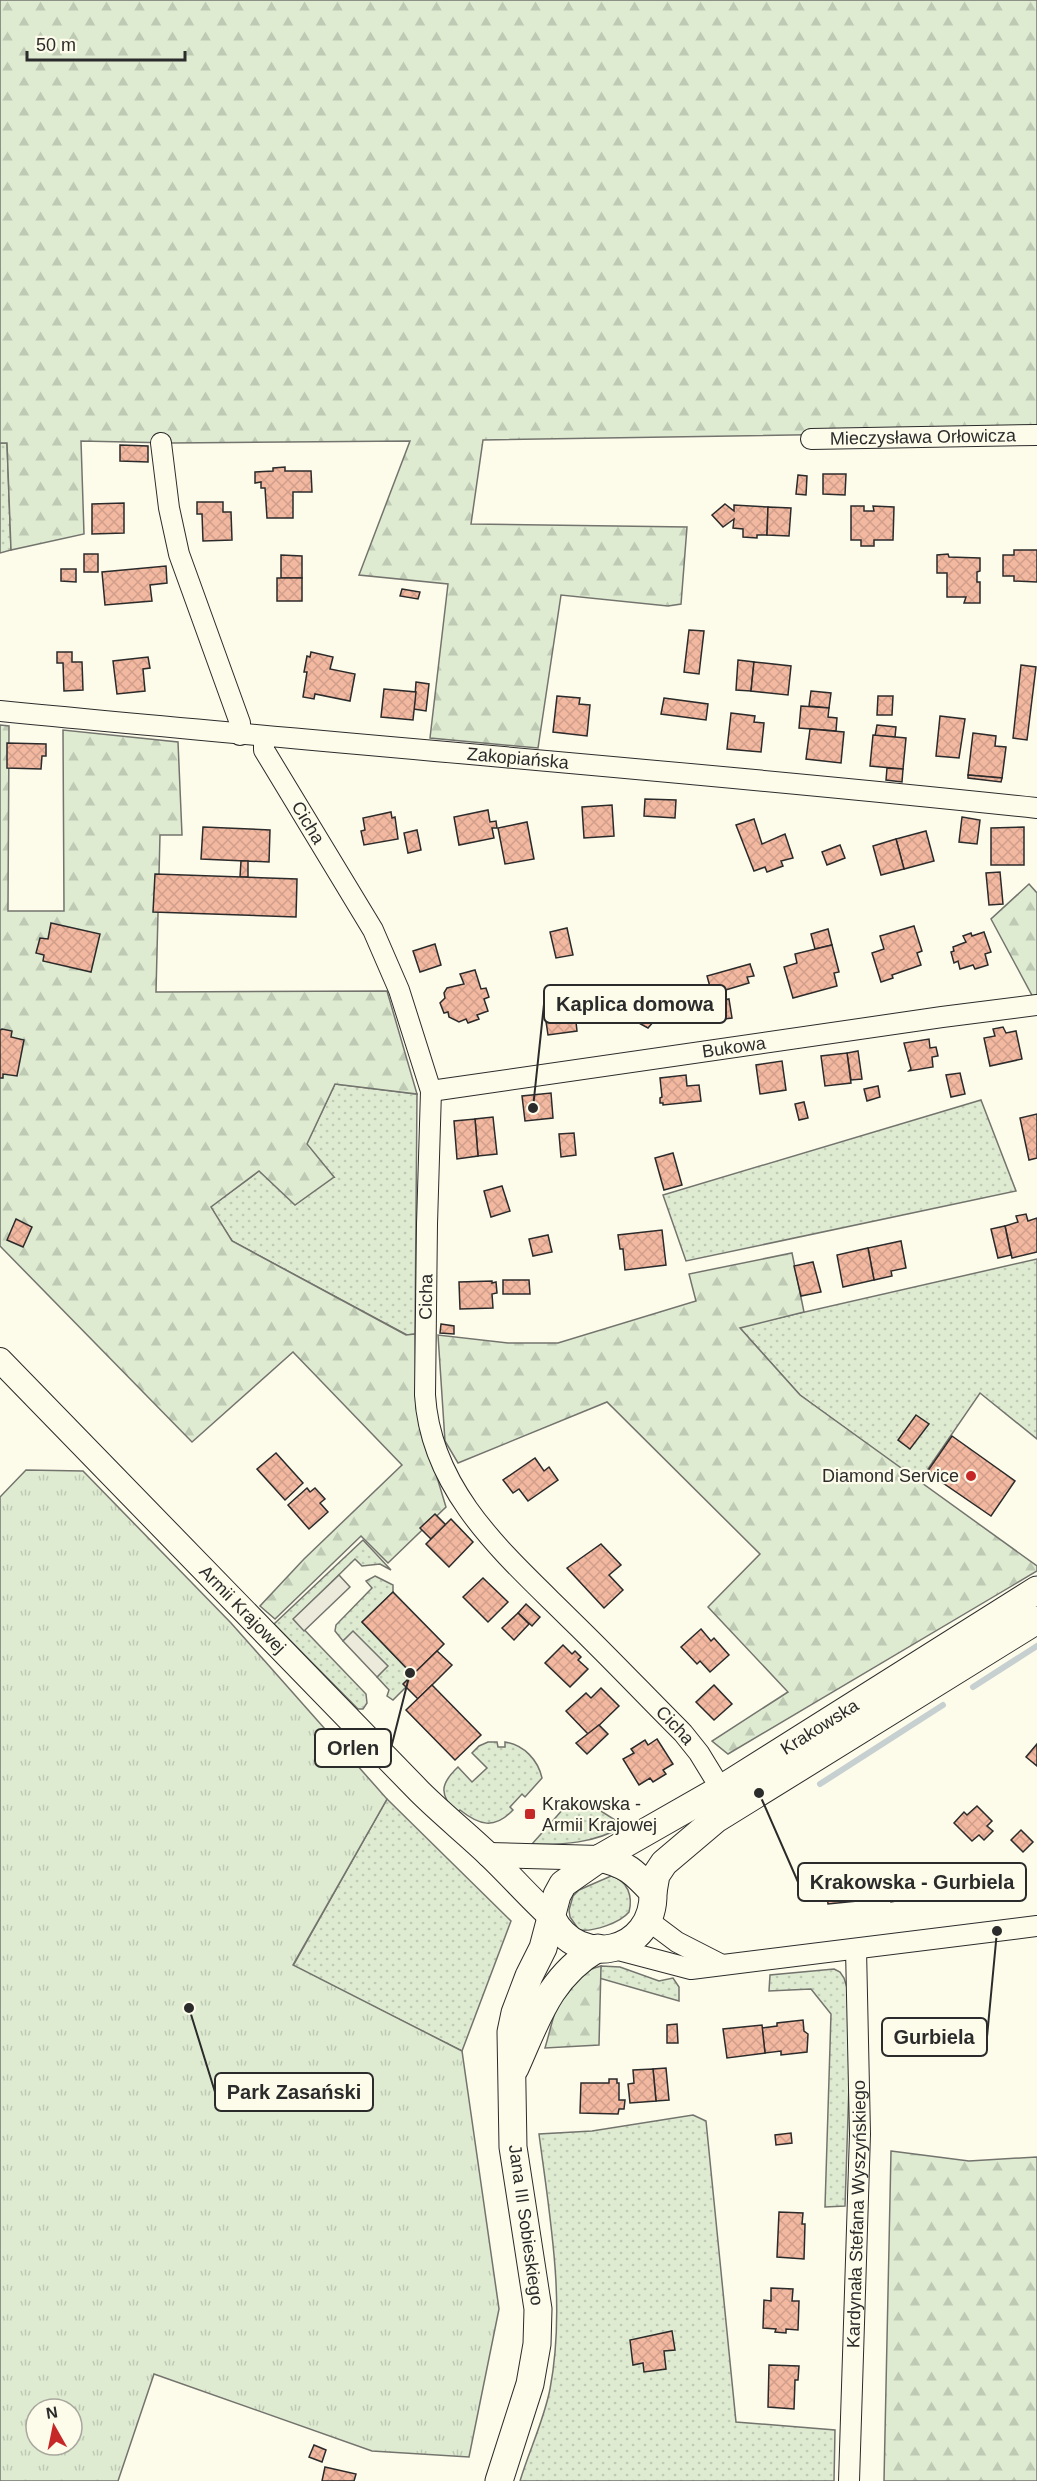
<svg xmlns="http://www.w3.org/2000/svg" width="1037" height="2481" viewBox="0 0 1037 2481" font-family="Helvetica,sans-serif">
  <defs>
    <pattern id="grass-dots" width="8" height="8" patternUnits="userSpaceOnUse" patternTransform="scale(1.5)"><rect width="8" height="8" fill="#deebd1"/><path d="M2 2h.1M6 6h.1" fill="none" stroke="#bfcab4" stroke-width="1.8" stroke-linecap="round"/></pattern>
    <pattern id="forest-firs" width="22" height="20" patternUnits="userSpaceOnUse" patternTransform="scale(1.5)"><rect width="22" height="20" fill="#deebd1"/><path d="M5 1l3.5 6h-7zM16 11l3.5 6h-7z" fill="#bfcab4"/></pattern>
    <pattern id="park-tufts" width="24" height="20" patternUnits="userSpaceOnUse" patternTransform="scale(1.5)"><rect width="24" height="20" fill="#deebd1"/><path d="M3 7l-1-3M5 7V3M7 7l1-3M15 17l-1-3M17 17v-4M19 17l1-3" fill="none" stroke="#bfcab4"/></pattern>
    <pattern id="building-cross-hatch" width="8" height="8" patternUnits="userSpaceOnUse" patternTransform="scale(1.5)"><rect width="8" height="8" fill="#f2b8a0"/><path d="M0 0l8 8M0 8l8-8" fill="none" stroke="#d09e8a"/></pattern>
  </defs>
  <rect width="100%" height="100%" fill="#fdfbea"/>
  <g fill="url(#grass-dots)" stroke="#74746e" stroke-width="1.5">
    <polygon points="0,443 7,443 11,550 0,553"/>
    <polygon points="335,1084 417,1094 415,1334 407,1335 232,1241 210,1207 259,1171 334,1177 306,1145"/>
    <polygon points="981,1100 1016,1191 686,1261 663,1195"/>
    <polygon points="1037,1259 1037,1439 980,1393 919,1482 800,1395 739,1327"/>
    <polygon points="363,1540 391,1570 380,1564 362,1566 355,1559 294,1619 366,1694 367,1703 363,1709 358,1709 274,1624"/>
    <polygon points="375,1576 393,1585 393,1592 362,1622 413,1675 406,1687 393,1700 387,1696 389,1690 377,1677 387,1666 353,1632 343,1641 335,1631 336,1625 372,1588 366,1581"/>
    <path d="M488,1742H497L498,1747H505V1742C524,1745 538,1760 542,1778L525,1797L522,1794L510,1807L513,1810C494,1830 479,1825 460,1810L456,1814C440,1794 439,1785 458,1767L472,1782L487,1768L472,1753L479,1746Z"/>
    <polygon points="387,1799 511,1921 462,2051 293,1966"/>
    <path d="M584,1803L593,1806L623,1825L622,1827C594,1843 564,1845 532,1844L565,1807Z"/>
    <path d="M611,1876C628,1880 633,1897 629,1912C620,1923 593,1932 579,1930L570,1917L569,1910L573,1896L579,1890Z"/>
    <polygon points="601,1966 620,1967 659,1981 673,1978 679,1987 679,2001 599,1978"/>
    <polygon points="834,1969 840,1972 844,1978 848,1991 851,2025 845,2206 825,2207 831,2014 811,1989 769,1991 770,1975"/>
    <path d="M693,2115L706,2121L736,2422L835,2430L834,2481H520C529,2451 544,2420 550,2389C566,2305 550,2218 539,2134L592,2131Z"/>
  </g>
  <g fill="url(#forest-firs)" stroke="#74746e" stroke-width="1.5">
    <polygon points="0,0 1037,0 1037,431 483,440 471,524 687,527 681,604 668,606 561,595 538,748 430,738 448,584 359,575 410,441 172,443 81,441 84,534 11,550 7,443 0,443"/>
    <polygon points="0,725 9,726 8,911 64,911 63,730 178,742 182,835 160,835 156,992 387,991 417,1094 335,1084 307,1144 334,1177 295,1205 259,1171 211,1207 232,1241 406,1335 415,1334 416,1408 446,1507 388,1563 361,1536 275,1619 260,1606 304,1559 402,1465 293,1352 192,1442 0,1246"/>
    <polygon points="1029,884 1037,893 1037,998 1034,999 991,919"/>
    <polygon points="792,1253 804,1312 740,1328 800,1395 1037,1566 1037,1571 728,1754 712,1741 788,1692 708,1607 760,1554 607,1402 458,1463 445,1441 438,1335 508,1343 558,1343 696,1301 689,1274"/>
    <path d="M601,1966L599,2045L545,2048C556,2011 558,1977 601,1966Z"/>
    <polygon points="891,2151 969,2161 1037,2157 1037,2481 884,2481"/>
  </g>
  <path fill="url(#park-tufts)" stroke="#74746e" stroke-width="1.5" fill-rule="evenodd" d="M26,1470L83,1471L231,1623L387,1799L293,1965L462,2051L499,2309L469,2457L372,2451L154,2374L118,2481H0V1497ZM36,2409H72V2445H36Z"/>
  <g fill="#eceadb" stroke="#74746e" stroke-width="1.5">
    <polygon points="339,1575 350,1587 304,1631 293,1619"/>
    <polygon points="353,1631 388,1666 377,1677 343,1641"/>
  </g>
  <g fill="none" stroke-linecap="round" stroke-linejoin="round">
    <g stroke="#c7d0d0" stroke-width="6">
      <polyline points="973,1687 1037,1646"/>
      <polyline points="820,1784 943,1705"/>
    </g>
  </g>
  <g fill="url(#building-cross-hatch)" stroke="#2b2b2b" stroke-width="1.5">
    <polygon points="120,445 148,446 148,462 120,461"/>
    <polygon points="285,467 285,471 311,471 312,492 293,492 293,518 267,518 265,488 261,488 261,482 255,483 255,472 273,471 273,468"/>
    <polygon points="823,474 846,474 845,495 823,494"/>
    <polygon points="798,475 807,476 806,495 796,494"/>
    <polygon points="197,502 223,502 223,512 231,512 232,540 203,541 202,514 197,514"/>
    <polygon points="124,503 124,533 92,534 92,504"/>
    <polygon points="725,504 734,511 734,505 768,507 767,535 757,535 757,538 743,537 743,529 733,528 734,519 723,527 712,515"/>
    <polygon points="851,506 864,506 864,511 874,511 873,506 894,507 893,540 874,540 874,546 861,546 861,540 851,540"/>
    <polygon points="768,507 791,508 789,536 767,535"/>
    <polygon points="1014,550 1037,550 1037,582 1014,581 1014,576 1003,576 1003,555 1014,555"/>
    <rect x="84" y="554" width="14" height="18"/>
    <polygon points="948,554 949,557 980,558 980,571 977,572 977,582 980,582 980,603 964,603 966,597 947,597 947,573 937,573 937,555"/>
    <polygon points="281,555 302,556 302,578 281,578"/>
    <polygon points="166,566 167,583 150,585 152,601 105,605 102,572"/>
    <polygon points="61,569 76,569 76,582 61,581"/>
    <rect x="277" y="578" width="25" height="23"/>
    <polygon points="402,589 420,592 418,599 400,596"/>
    <polygon points="689,630 704,631 699,674 684,672"/>
    <polygon points="57,652 72,652 72,662 82,662 83,690 64,691 63,663 57,663"/>
    <polygon points="311,652 333,657 330,669 355,674 350,701 315,694 314,699 303,697 307,672 304,672 307,656 310,657"/>
    <polygon points="148,657 150,668 143,669 145,691 117,694 113,661"/>
    <polygon points="738,660 754,662 751,691 736,690"/>
    <polygon points="754,662 791,666 788,695 751,691"/>
    <polygon points="1021,665 1036,667 1027,740 1013,738"/>
    <polygon points="416,682 429,684 426,711 414,709"/>
    <polygon points="384,689 416,692 413,720 381,717"/>
    <polygon points="811,691 831,693 829,708 809,706"/>
    <polygon points="557,696 580,698 579,704 590,705 587,736 553,732"/>
    <polygon points="878,696 893,696 892,715 877,715"/>
    <polygon points="664,698 708,704 706,720 661,714"/>
    <polygon points="801,706 829,708 828,717 837,718 836,731 799,728"/>
    <polygon points="731,713 755,716 754,722 764,723 761,752 727,749"/>
    <polygon points="940,716 965,719 959,758 936,756"/>
    <polygon points="877,725 896,727 895,737 875,736"/>
    <polygon points="810,729 844,732 841,763 806,759"/>
    <polygon points="973,733 996,736 995,746 1006,747 1002,778 968,775"/>
    <polygon points="873,735 906,738 903,769 870,766"/>
    <polygon points="7,743 46,744 46,756 42,756 41,769 7,768"/>
    <polygon points="887,768 903,769 902,782 886,780"/>
    <polygon points="968,775 1002,778 1001,782 968,778"/>
    <polygon points="645,799 676,800 675,818 644,816"/>
    <polygon points="612,805 614,836 584,838 582,807"/>
    <polygon points="488,810 490,822 496,821 497,828 492,828 494,838 459,845 454,817"/>
    <polygon points="391,812 392,818 395,817 398,839 364,845 361,831 365,830 363,818"/>
    <polygon points="962,817 980,820 977,844 959,842"/>
    <polygon points="754,819 762,844 785,834 793,858 781,861 783,866 767,872 765,867 754,871 736,825"/>
    <polygon points="527,822 534,859 505,864 498,828"/>
    <polygon points="203,827 270,830 269,862 201,859"/>
    <polygon points="1024,827 1024,865 991,865 991,828"/>
    <polygon points="417,830 421,850 408,853 404,833"/>
    <polygon points="926,831 934,861 904,869 896,839"/>
    <polygon points="896,839 904,869 881,875 873,846"/>
    <polygon points="840,845 845,858 827,865 822,852"/>
    <polygon points="241,861 248,861 248,877 240,877"/>
    <polygon points="1000,872 1003,904 989,905 986,873"/>
    <polygon points="155,874 297,879 296,917 153,912"/>
    <polygon points="51,923 100,934 91,972 43,961 44,955 36,953 40,938 48,939"/>
    <polygon points="914,926 922,951 917,953 921,965 892,975 893,978 881,982 872,953 884,949 880,936"/>
    <polygon points="567,928 573,955 556,958 550,932"/>
    <polygon points="828,929 832,945 815,949 811,934"/>
    <polygon points="984,932 991,952 985,954 988,965 975,969 973,965 960,969 958,961 954,963 951,952 954,951 953,947 966,942 963,936 971,933 972,936"/>
    <polygon points="435,944 441,965 420,972 413,951"/>
    <polygon points="832,945 839,972 834,973 837,986 793,998 784,967 797,963 795,954"/>
    <polygon points="750,964 754,976 747,977 749,983 712,994 707,976"/>
    <polygon points="475,970 481,989 486,988 489,997 484,999 488,1011 477,1015 479,1019 468,1023 466,1019 459,1022 449,1017 448,1012 444,1013 440,1003 445,998 444,993 447,988 464,984 460,974"/>
    <polygon points="648,991 664,991 666,1020 654,1021 648,1028 637,1022 637,1011 634,1013 631,1011 629,994 649,993"/>
    <polygon points="566,999 567,1005 574,1004 577,1031 548,1035 544,1008 548,1007 548,1001"/>
    <polygon points="729,999 732,1018 715,1020 713,1002"/>
    <polygon points="1003,1027 1006,1033 1016,1031 1022,1059 990,1066 984,1038 995,1036 993,1029"/>
    <polygon points="2,1029 12,1031 11,1037 24,1040 17,1076 3,1074 3,1078 0,1078 0,1030"/>
    <polygon points="929,1039 930,1048 936,1047 938,1056 932,1057 933,1067 909,1071 911,1069 904,1043"/>
    <polygon points="858,1051 862,1079 851,1080 847,1053"/>
    <polygon points="847,1053 851,1083 825,1086 821,1056"/>
    <polygon points="782,1061 786,1090 760,1094 756,1065"/>
    <polygon points="960,1073 965,1094 951,1097 946,1075"/>
    <polygon points="686,1075 687,1086 699,1085 701,1101 663,1105 663,1103 660,1103 660,1098 662,1097 660,1078"/>
    <polygon points="878,1086 880,1097 867,1101 864,1089"/>
    <polygon points="551,1093 553,1118 525,1121 522,1096"/>
    <polygon points="804,1102 808,1118 799,1120 795,1104"/>
    <polygon points="1037,1114 1037,1158 1029,1160 1020,1118"/>
    <polygon points="493,1117 497,1154 478,1156 475,1119"/>
    <polygon points="475,1119 478,1156 457,1159 454,1121"/>
    <polygon points="574,1133 576,1155 561,1157 559,1134"/>
    <polygon points="673,1153 682,1185 664,1190 655,1158"/>
    <polygon points="502,1186 510,1211 491,1217 484,1191"/>
    <polygon points="1026,1214 1028,1221 1037,1218 1037,1252 1012,1258 1005,1226 1018,1222 1016,1216"/>
    <polygon points="16,1219 32,1227 23,1247 7,1240"/>
    <polygon points="1005,1226 1011,1255 998,1258 991,1229"/>
    <polygon points="662,1230 666,1265 625,1270 623,1249 620,1249 618,1235"/>
    <polygon points="548,1235 552,1252 533,1256 529,1239"/>
    <polygon points="901,1241 906,1268 891,1271 892,1276 874,1280 868,1248"/>
    <polygon points="868,1248 874,1280 843,1287 837,1255"/>
    <polygon points="813,1262 821,1292 801,1296 794,1266"/>
    <polygon points="503,1280 529,1280 530,1294 503,1294"/>
    <polygon points="492,1281 492,1283 496,1282 497,1293 492,1294 493,1308 460,1309 459,1282"/>
    <polygon points="441,1324 454,1326 454,1334 440,1333"/>
    <polygon points="916,1415 929,1424 910,1449 898,1440"/>
    <polygon points="952,1436 1015,1481 991,1516 927,1472"/>
    <polygon points="276,1453 303,1483 285,1500 257,1469"/>
    <polygon points="535,1458 544,1471 549,1467 558,1480 528,1501 519,1489 513,1493 503,1480"/>
    <polygon points="307,1488 310,1492 315,1488 325,1499 320,1503 328,1512 309,1529 288,1505"/>
    <polygon points="435,1514 446,1525 431,1539 420,1528"/>
    <polygon points="451,1519 473,1542 449,1567 426,1544"/>
    <polygon points="601,1544 621,1565 609,1575 623,1590 604,1608 567,1568"/>
    <polygon points="483,1578 508,1602 488,1622 463,1597"/>
    <polygon points="393,1592 444,1644 413,1675 362,1622"/>
    <polygon points="526,1604 540,1617 532,1626 518,1613"/>
    <polygon points="518,1613 529,1624 514,1640 502,1628"/>
    <polygon points="701,1629 711,1641 714,1638 729,1655 710,1672 700,1661 697,1664 681,1647"/>
    <polygon points="563,1645 572,1654 575,1651 581,1657 578,1660 588,1669 570,1687 545,1663"/>
    <polygon points="437,1651 452,1665 418,1699 403,1684"/>
    <polygon points="432,1685 481,1735 455,1760 406,1710"/>
    <polygon points="714,1685 732,1704 714,1720 696,1702"/>
    <polygon points="601,1688 619,1706 589,1735 566,1711 586,1693 591,1698"/>
    <polygon points="599,1725 608,1734 587,1754 576,1743"/>
    <polygon points="657,1739 673,1764 663,1770 666,1774 653,1782 650,1778 639,1785 623,1759 634,1753 631,1749 645,1740 648,1745"/>
    <polygon points="1037,1744 1037,1766 1026,1757"/>
    <polygon points="977,1806 992,1821 987,1826 993,1831 984,1840 979,1835 972,1841 954,1823 964,1812 967,1815"/>
    <polygon points="1021,1830 1033,1842 1023,1852 1011,1840"/>
    <polygon points="857,1872 857,1901 828,1904 825,1876"/>
    <polygon points="912,1879 915,1898 891,1902 889,1883"/>
    <polygon points="803,2020 804,2031 808,2034 807,2052 781,2055 781,2051 765,2053 762,2028 777,2026 777,2023"/>
    <polygon points="677,2024 678,2043 667,2043 667,2025"/>
    <polygon points="762,2025 765,2053 727,2058 723,2029"/>
    <polygon points="666,2068 669,2100 656,2101 653,2069"/>
    <polygon points="653,2069 656,2101 630,2103 628,2084 634,2083 633,2070"/>
    <polygon points="609,2079 617,2079 617,2083 619,2083 619,2100 625,2100 624,2109 619,2109 618,2114 580,2113 581,2083 609,2083"/>
    <polygon points="791,2133 792,2143 776,2145 775,2135"/>
    <polygon points="779,2212 803,2213 802,2224 805,2224 804,2259 777,2257"/>
    <polygon points="771,2288 793,2289 792,2301 799,2301 798,2330 786,2329 786,2333 775,2332 776,2329 763,2328 764,2300 771,2301"/>
    <polygon points="672,2331 675,2350 664,2351 666,2369 644,2372 643,2363 633,2365 630,2340"/>
    <polygon points="769,2365 799,2366 798,2380 795,2380 794,2409 768,2407"/>
    <polygon points="314,2445 326,2450 322,2462 309,2457"/>
    <polygon points="325,2467 356,2474 354,2481 322,2481"/>
  </g>
  <g fill="none" stroke-linecap="round" stroke-linejoin="round">
    <defs>
      <g id="minor">
        <path id="s1" d="M811,439L1037,435"/>
        <polyline points="161,443 169,508 179,554 240,723 240,735"/>
        <path id="s2" d="M0,711C346,745 692,771 1037,808"/>
        <path id="s3" d="M264,737V750L373,930L399,990L431,1091L427,1224L425,1395C431,1494 509,1558 574,1623C611,1659 647,1697 683,1733L699,1753L721,1789"/>
        <path id="s4" d="M431,1091L942,1017L1037,1005"/>
        <polyline points="649,1921 677,1942 720,1964"/>
        <polyline points="611,1948 691,1969 1037,1926"/>
        <path id="s5" d="M849,2481L860,2134L856,1949"/>
      </g>
      <g id="tertiary">
        <path id="s6" d="M0,1360L419,1791C442,1814 466,1833 489,1855C511,1876 530,1898 552,1918"/>
        <polyline points="489,1855 600,1858"/>
      </g>
      <g id="secondary">
        <polyline points="653,1892 656,1875 664,1863 716,1819 1037,1620"/>
        <path d="M552,1918C578,1970 655,1954 653,1892C635,1873 627,1864 600,1858"/>
        <path d="M515,2068C537,2019 549,1977 598,1948"/>
        <path id="s7" d="M499,2481L530,2384L537,2344L538,2309L513,2147L511,2032L515,2013L529,1976L543,1948L557,1895L563,1884L600,1858L721,1789L1037,1590"/>
      </g>
    </defs>
    <use href="#minor" stroke="#2b2b2b" stroke-width="22"/>
    <use href="#tertiary" stroke="#2b2b2b" stroke-width="26"/>
    <use href="#secondary" stroke="#2b2b2b" stroke-width="29"/>
    <use href="#minor" stroke="#fdfbea" stroke-width="20"/>
    <use href="#tertiary" stroke="#fdfbea" stroke-width="24"/>
    <use href="#secondary" stroke="#fdfbea" stroke-width="27"/>
  </g>
  <g fill="#c62828" stroke="#fdfbea" stroke-width="2">
    <circle cx="971" cy="1476" r="6"/>
    <rect x="524" y="1808" width="12" height="12" rx="3"/>
  </g>
  <g text-anchor="middle" dominant-baseline="central" stroke-width="4.5" stroke-linejoin="round" paint-order="stroke">
    <g font-size="18" fill="#2b2b2b" stroke="#fdfbea">
      <text stroke="none"><textPath href="#s1" startOffset="112">Mieczysława Orłowicza</textPath></text>
      <text stroke="none"><textPath href="#s2" startOffset="520">Zakopiańska</textPath></text>
      <text stroke="none"><textPath href="#s3" startOffset="98">Cicha</textPath></text>
      <text stroke="none"><textPath href="#s4" startOffset="306">Bukowa</textPath></text>
      <text transform="translate(426 1297) rotate(-89)">Cicha</text>
      <text stroke="none"><textPath href="#s6" startOffset="348">Armii Krajowej</textPath></text>
      <text stroke="none"><textPath href="#s3" startOffset="1122">Cicha</textPath></text>
      <text stroke="none"><textPath href="#s7" startOffset="915">Krakowska</textPath></text>
      <text stroke="none"><textPath href="#s5" startOffset="267">Kardynała Stefana Wyszyńskiego</textPath></text>
      <text transform="translate(526 2225) rotate(82)">Jana III Sobieskiego</text>
    </g>
    <g font-size="18" fill="#2b2b2b" stroke="#fdfbea" text-anchor="end">
      <text x="959" y="1476">Diamond Service</text>
      <text x="542" y="1804" text-anchor="start">Krakowska -<tspan x="542" dy="21">Armii Krajowej</tspan></text>
    </g>
  </g>
  <path fill="none" stroke="#2b2b2b" stroke-width="2" d="M533 1108L544 1004M410 1673L391 1748M759 1793L798 1882M997 1931L987 2037M189 2008L215 2092"/>
  <g fill="#2b2b2b" stroke="#fdfbea" stroke-width="2">
    <circle cx="533" cy="1108" r="6"/>
    <circle cx="410" cy="1673" r="6"/>
    <circle cx="759" cy="1793" r="6"/>
    <circle cx="997" cy="1931" r="6"/>
    <circle cx="189" cy="2008" r="6"/>
  </g>
  <g fill="#fdfbea" stroke="#2b2b2b" stroke-width="2">
    <rect x="544" y="985" width="182" height="38" rx="6"/>
    <rect x="315" y="1729" width="76" height="38" rx="6"/>
    <rect x="798" y="1863" width="228" height="38" rx="6"/>
    <rect x="882" y="2018" width="105" height="38" rx="6"/>
    <rect x="215" y="2073" width="158" height="38" rx="6"/>
  </g>
  <g font-size="20" text-anchor="middle" font-weight="bold" fill="#2b2b2b">
    <text x="635" y="1011">Kaplica domowa</text>
    <text x="353" y="1755">Orlen</text>
    <text x="912" y="1889">Krakowska - Gurbiela</text>
    <text x="934" y="2044">Gurbiela</text>
    <text x="294" y="2099">Park Zasański</text>
  </g>
  <g transform="translate(54 2427) rotate(351)"><circle r="28" fill="#fdfbea" stroke="#a9a89e" stroke-width="1.5"/>
  <path d="M0-4.5L10 22L0 15L-10 22Z" fill="#c62828"/>
  <text y="-9" font-size="16" font-weight="bold" text-anchor="middle" fill="#2b2b2b">N</text>
  </g>
  <path d="M27 51v9h158v-9" fill="none" stroke="#2b2b2b" stroke-width="3"/>
  <text x="36" y="51" font-size="18" fill="#2b2b2b" stroke="#fdfbea" stroke-width="4.5" paint-order="stroke">50 m</text>
</svg>
